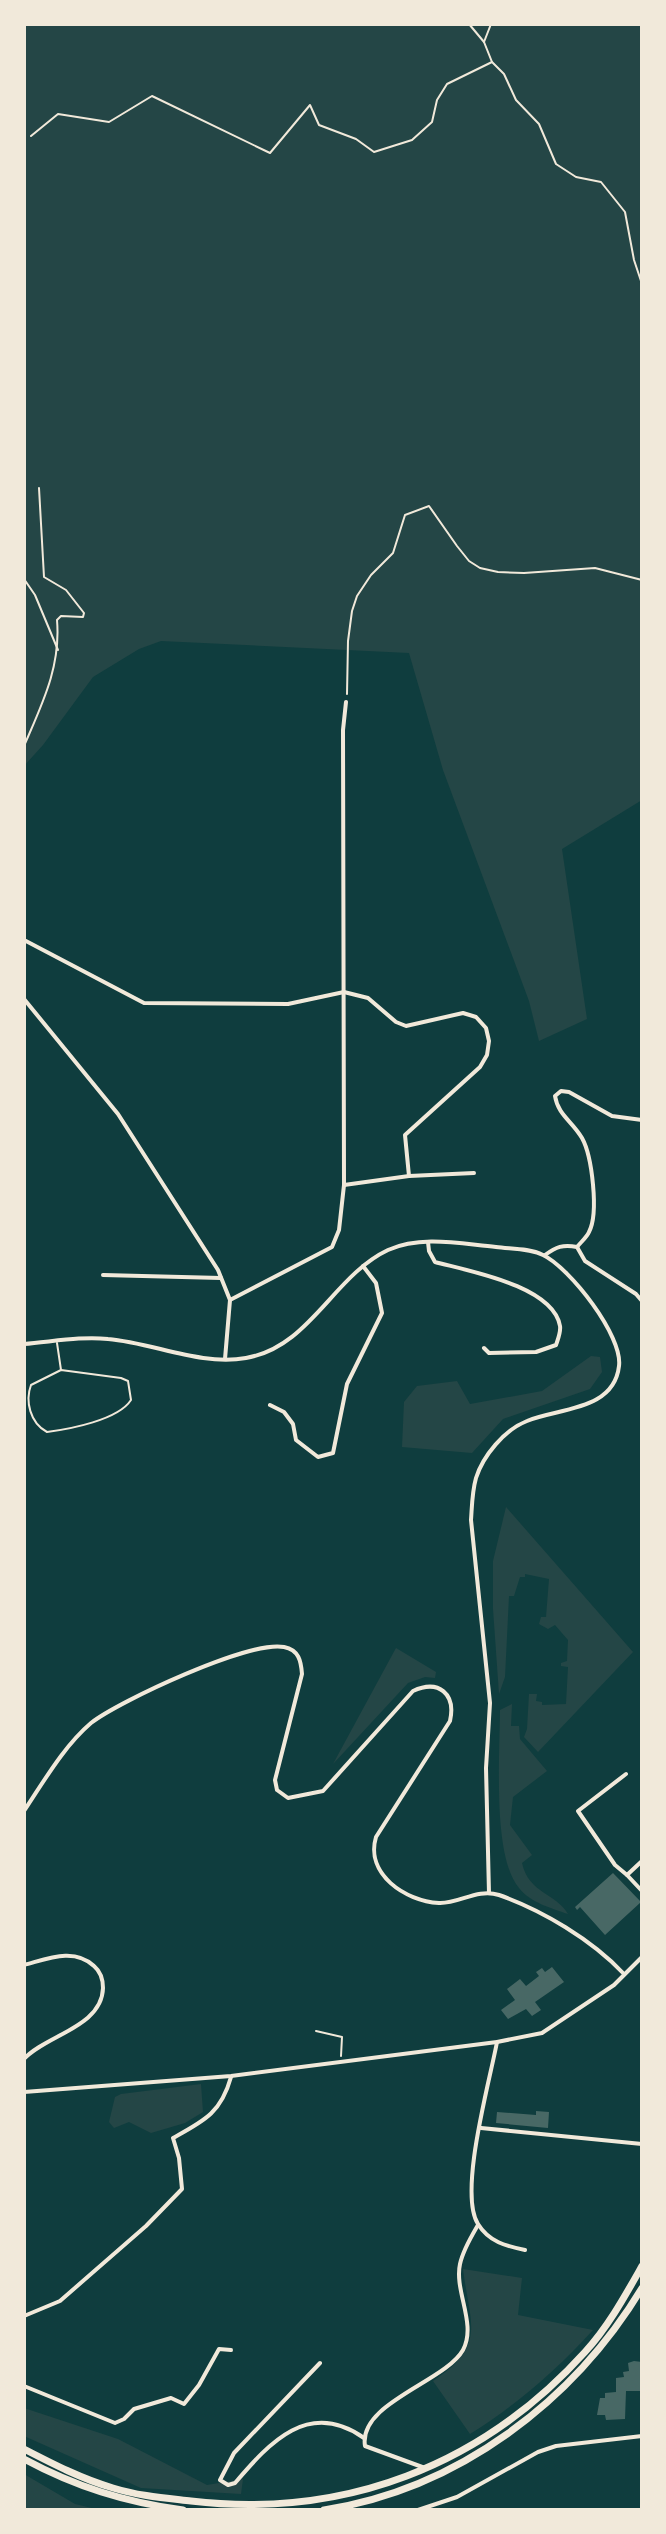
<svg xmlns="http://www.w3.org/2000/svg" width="666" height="2534" viewBox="0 0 666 2534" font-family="Karla,sans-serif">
  <rect width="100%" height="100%" fill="#0f3d3e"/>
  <g fill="#244646">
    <polygon points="24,24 642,24 642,800 562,849 587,1019 539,1041 529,1001 443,770 409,653 161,641 139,649 93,677 43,745 24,766"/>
    <polygon points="591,1356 600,1357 602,1372 590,1389 503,1419 472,1453 402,1447 404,1402 417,1386 457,1381 470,1404 542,1391"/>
    <polygon points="506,1507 633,1652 538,1752 524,1737 527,1729 529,1694 537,1694 536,1701 542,1702 542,1705 566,1704 568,1667 561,1666 561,1663 567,1661 568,1640 555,1625 548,1629 539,1624 541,1617 546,1617 549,1579 525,1574 525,1577 520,1577 514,1596 509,1596 505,1677 499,1694 493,1609 493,1561"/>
    <polygon points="396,1648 436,1672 435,1678 425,1677 408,1683 333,1764"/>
    <path d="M512,1704L511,1726H519L520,1739L547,1771L513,1797L510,1825L532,1855L522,1863C529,1894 556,1893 568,1914C551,1908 531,1903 519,1888C492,1856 500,1754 500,1710Z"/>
    <polygon points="201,2084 203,2112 185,2123 151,2133 129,2122 114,2128 109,2122 115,2097 121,2094"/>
    <path d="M463,2269L522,2278L518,2315L593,2330C556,2371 516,2405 470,2434L433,2381C487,2345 470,2325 463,2269Z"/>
    <polygon points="24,2408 118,2439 207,2485 243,2479 241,2494 141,2488 24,2436"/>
    <polygon points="24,2474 75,2504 100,2510 24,2510"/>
  </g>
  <g fill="#486865">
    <polygon points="613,1873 641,1902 605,1935 580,1907 577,1910 575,1907"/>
    <polygon points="552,1967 564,1982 535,2002 541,2010 532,2016 526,2009 508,2019 501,2010 515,2000 507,1989 520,1979 526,1986 539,1976 536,1972 542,1968 545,1972"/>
    <polygon points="536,2111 549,2112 548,2128 496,2123 497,2112 536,2115"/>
    <polygon points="634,2361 642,2362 642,2391 626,2391 625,2419 606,2420 605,2415 597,2415 600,2398 605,2398 605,2393 616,2392 616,2378 624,2377 623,2372 629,2371 628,2363"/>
  </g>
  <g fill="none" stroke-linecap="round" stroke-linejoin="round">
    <g stroke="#f1e9da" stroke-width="2">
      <polyline points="469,24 484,42 491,24"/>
      <polyline points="484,42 492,62 504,74 516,100 539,124 556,164 576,177 601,182 625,212 634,260 642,284"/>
      <polyline points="31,136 58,114 109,122 152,96 270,153 310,105 319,125 356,139 374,152 412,140 432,122 437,100 447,84 492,62"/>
      <polyline points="24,579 35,595 58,650"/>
      <polyline points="347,694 348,641 352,611 357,596 371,575 393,553 405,515 429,506 457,546 469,561 480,568 498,572 524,573 595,568 642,580"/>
      <path d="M24,746C42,704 61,667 57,620L61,616L83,617L84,613L66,590L44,577L39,488"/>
      <polyline points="316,2031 342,2037 341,2056"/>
    </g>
    <g stroke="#f1e9da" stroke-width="2">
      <polyline points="57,1343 61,1370"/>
      <path d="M61,1370L121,1378L128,1381L131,1400C118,1420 70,1429 47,1432C30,1423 25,1401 31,1385Z"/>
      <polyline points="641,2343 642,2345"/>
    </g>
    <g stroke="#f1e9da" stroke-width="4">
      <polyline points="24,940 144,1003 288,1004 344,992 368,998 396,1022 406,1026 463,1013 476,1017 486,1028 489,1041 487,1055 480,1067 405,1135 409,1176"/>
      <polyline points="24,999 118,1114 218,1270 230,1300 225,1359"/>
      <polyline points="344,1185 409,1176 474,1173"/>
      <path d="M428,1242L429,1251L435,1262C469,1271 553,1286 560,1326C561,1332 558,1339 556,1345L536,1352L489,1353L484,1348"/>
      <path d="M577,1247C581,1242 587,1237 589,1232C599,1213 592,1156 582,1138C572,1121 558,1115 555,1096L561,1091L569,1092L612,1116L642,1120"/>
      <path d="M545,1255C556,1247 563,1244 577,1247L585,1261L636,1294L642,1301"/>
      <polyline points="103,1275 221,1278"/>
      <polyline points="230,1300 332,1247 339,1230 344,1185 343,730 346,702"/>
      <path d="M24,1344C51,1342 81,1336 108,1339C154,1343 200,1366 246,1358C310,1347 333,1276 388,1250C422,1235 461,1244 496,1247C511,1249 529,1248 543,1255C570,1268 623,1336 619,1366C614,1411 558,1408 527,1421C504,1430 483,1456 476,1478C472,1492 472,1506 471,1520L490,1703L486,1768L489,1893"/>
      <polyline points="270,1405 284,1412 293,1424 296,1440 318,1457 333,1453 347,1384 382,1313 376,1283 363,1266"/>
      <polyline points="626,1774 578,1811 615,1865 627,1875"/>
      <path d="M24,1811C44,1781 64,1746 91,1723C119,1701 250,1640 284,1647C299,1650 301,1661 302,1674L275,1780L277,1790L288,1798L323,1791L413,1691C439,1679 456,1694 450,1721L376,1837C365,1874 405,1901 439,1903C459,1904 477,1888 499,1895C542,1910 592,1940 623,1973"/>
      <polyline points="642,1861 627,1875 642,1891"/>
      <path d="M24,1965C47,1959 74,1947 94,1966C101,1972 103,1979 103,1988C102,2027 46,2035 24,2059"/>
      <path d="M497,2042C490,2080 458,2193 478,2224C489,2242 506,2246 525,2250"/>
      <polyline points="24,2092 231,2076 497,2042 542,2033 614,1985 642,1957"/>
      <polyline points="481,2128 642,2144"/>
      <path d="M24,2316L60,2301L146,2226L182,2189L179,2158L173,2138C204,2121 221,2113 231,2077"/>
      <path d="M320,2363L234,2453L220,2480L228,2485L235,2483C270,2442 309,2399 364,2438"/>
      <polyline points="24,2386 115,2423 124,2419 134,2409 171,2398 184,2404 199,2385 219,2349 231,2350"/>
      <path d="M425,2468L365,2446C358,2403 445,2382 463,2350C477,2324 454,2291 460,2264C463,2250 471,2237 478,2225"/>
      <polyline points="418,2510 457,2497 538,2452 556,2446 642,2436"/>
    </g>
    <g stroke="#f1e9da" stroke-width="7">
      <path d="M24,2449C53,2464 82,2479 113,2488C139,2496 165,2498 191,2501C344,2519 482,2466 585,2352C608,2327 625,2296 642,2266"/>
      <path d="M24,2459C76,2487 125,2502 183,2510"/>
      <path d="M324,2510C458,2489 573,2402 642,2288"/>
    </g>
  </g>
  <rect width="666" height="2534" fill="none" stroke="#f1e9da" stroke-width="52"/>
</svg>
